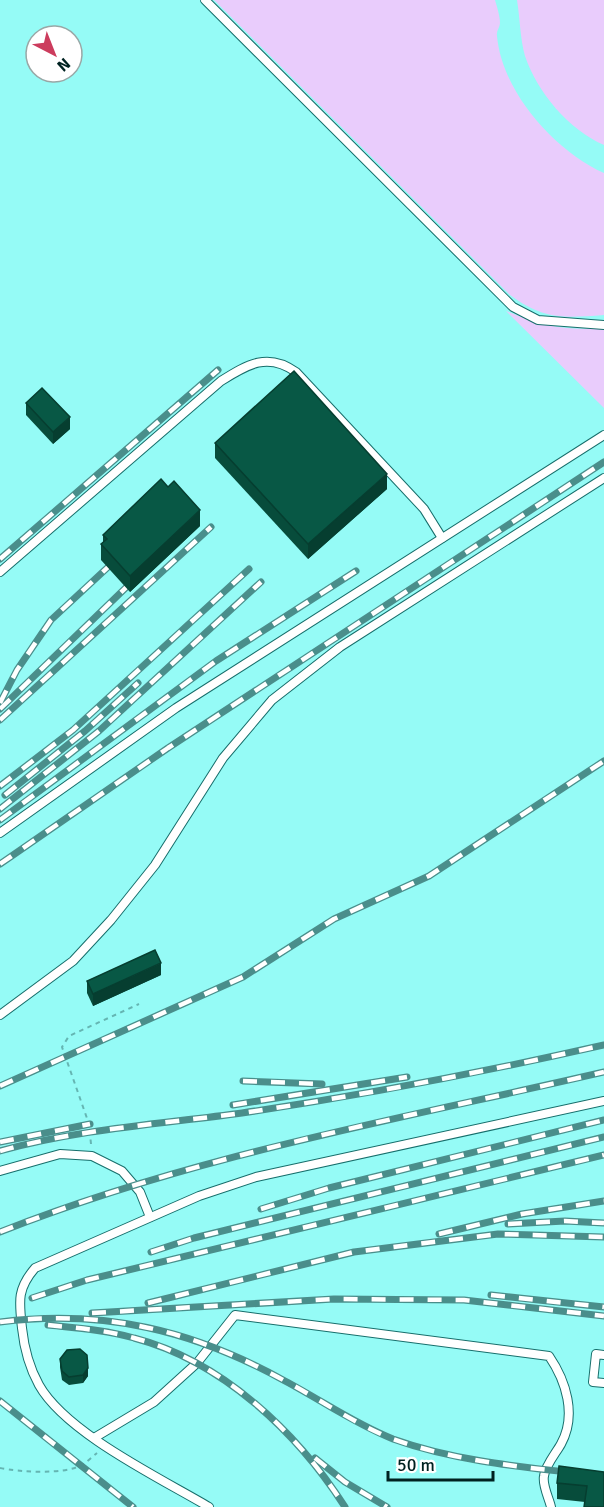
<svg xmlns="http://www.w3.org/2000/svg" width="604" height="1507" viewBox="0 0 604 1507" font-family="Signika,sans-serif">
  <rect width="100%" height="100%" fill="#95fbf6"/>
  <g fill="#e9ccfc">
    <path d="M214,0H495C497,7 500,16 500,23C500,27 496,31 497,36C502,92 555,151 604,173V315C564,318 544,320 510,295Z"/>
    <path d="M517,0H604V145C569,130 537,92 525,56C520,39 520,18 517,0Z"/>
    <path d="M506,311C542,326 565,331 604,328V408Z"/>
  </g>
  <g fill="none" stroke-linecap="round" stroke-linejoin="round">
    <defs>
      <g id="lane">
        <polyline points="205,0 513,307 538,320 604,325"/>
        <path d="M0,572L221,381C248,364 268,352 296,372L424,509L442,538"/>
        <polyline points="0,833 176,708 604,435"/>
        <polyline points="0,1015 73,961 111,920 155,865 223,758 272,700 340,647 604,478"/>
        <polyline points="0,1171 60,1154 92,1156 122,1171 140,1192 150,1217"/>
        <polyline points="604,1355 596,1354 593,1382 604,1383"/>
        <path d="M94,1438L154,1402L197,1363L235,1315L549,1356C566,1381 577,1415 561,1444C556,1453 545,1466 544,1476C542,1485 549,1498 551,1507"/>
        <path d="M209,1507C160,1478 66,1433 39,1385C29,1367 24,1347 22,1328C19,1301 17,1289 35,1268L199,1196L256,1177L604,1101"/>
      </g>
    </defs>
    <use href="#lane" stroke="#176e6b" stroke-width="10"/>
    <g stroke="#65b5b2" stroke-width="2" stroke-dasharray="4.5 4.5" stroke-linecap="butt">
      <polyline points="91,1144 89,1124 62,1047 69,1036 139,1004"/>
      <path d="M0,1468C20,1472 63,1475 82,1465C87,1462 92,1457 97,1453"/>
    </g>
    <use href="#lane" stroke="#fff" stroke-width="8"/>
    <defs>
      <g id="rail">
        <polyline points="0,559 218,370"/>
        <polyline points="0,703 17,670 51,620 120,556"/>
        <polyline points="0,709 138,576"/>
        <polyline points="0,720 211,527"/>
        <polyline points="0,786 73,730 249,569"/>
        <polyline points="5,795 85,731 138,683"/>
        <polyline points="0,809 99,731 261,582"/>
        <polyline points="0,820 216,661 356,571"/>
        <polyline points="0,864 168,748 604,462"/>
        <polyline points="243,1081 322,1084"/>
        <polyline points="0,1086 243,977 334,919 429,876 604,761"/>
        <polyline points="233,1105 407,1077"/>
        <polyline points="0,1142 90,1124"/>
        <path d="M0,1151C79,1129 161,1124 242,1113C364,1095 484,1072 604,1045"/>
        <polyline points="261,1209 329,1188 604,1120"/>
        <polyline points="508,1224 565,1221 604,1223"/>
        <path d="M0,1232C195,1155 400,1119 604,1072"/>
        <polyline points="439,1234 522,1214 604,1201"/>
        <polyline points="151,1252 194,1238 604,1137"/>
        <polyline points="491,1295 604,1307"/>
        <polyline points="32,1298 87,1280 604,1155"/>
        <polyline points="148,1303 354,1252 498,1234 604,1237"/>
        <polyline points="92,1313 334,1299 464,1300 604,1316"/>
        <path d="M0,1322C104,1309 193,1330 285,1381C321,1400 355,1424 393,1439C460,1463 534,1468 604,1476"/>
        <path d="M48,1325C77,1328 106,1330 134,1338C222,1361 297,1432 345,1507"/>
        <polyline points="0,1401 133,1507"/>
        <polyline points="315,1458 345,1482 387,1507"/>
      </g>
    </defs>
    <use href="#rail" stroke="#4a8e8b" stroke-width="7"/>
    <use href="#rail" stroke="#fff" stroke-width="4.5" stroke-dasharray="14" stroke-linecap="butt"/>
  </g>
  <g fill="#074c3b">
    <polygon points="26,403 70,429 53,444 26,415"/>
    <polygon points="215,443 387,489 308,559 215,458"/>
    <polygon points="200,526 130,592 101,560 101,544 103,542 103,535"/>
    <polygon points="161,975 93,1006 87,993 87,981"/>
    <polygon points="60,1359 88,1376 83,1383 69,1385 62,1380 60,1367"/>
    <polygon points="604,1472 585,1502 557,1499 557,1483"/>
  </g>
  <g fill="#063e30">
    <polygon points="70,417 70,429 53,444 53,432"/>
    <polygon points="387,474 387,489 308,559 308,544"/>
    <polygon points="200,510 200,526 130,592 130,576"/>
    <polygon points="161,963 161,975 93,1006 93,994"/>
    <polygon points="88,1368 88,1376 83,1383 83,1375"/>
  </g>
  <g fill="#085845" stroke="#063e30" stroke-width="1.5">
    <polygon points="294,371 387,474 308,544 215,443"/>
    <polygon points="42,388 70,417 53,432 26,403"/>
    <polygon points="161,479 168,487 174,481 200,510 130,576 101,544 107,539 103,535"/>
    <polygon points="155,950 161,963 93,994 87,981"/>
    <polygon points="80,1349 87,1355 88,1368 83,1375 69,1377 62,1371 60,1359 67,1350"/>
    <polygon points="559,1466 604,1472 604,1507 584,1507 587,1486 557,1483"/>
  </g>
  <g transform="translate(54 54) rotate(138)"><circle r="28" fill="#ffffff" stroke="#99a7a6" stroke-width="1.5"/>
  <path d="M0-4.5L10 22L0 15L-10 22Z" fill="#cc3c5d"/>
  <text y="-9" font-size="16" font-weight="bold" text-anchor="middle" fill="#002221">N</text>
  </g>
  <path d="M388 1471v9h105v-9" fill="none" stroke="#002221" stroke-width="3"/>
  <text x="397" y="1471" font-size="18" fill="#002221" stroke="#ffffff" stroke-width="4.5" paint-order="stroke">50 m</text>
</svg>
